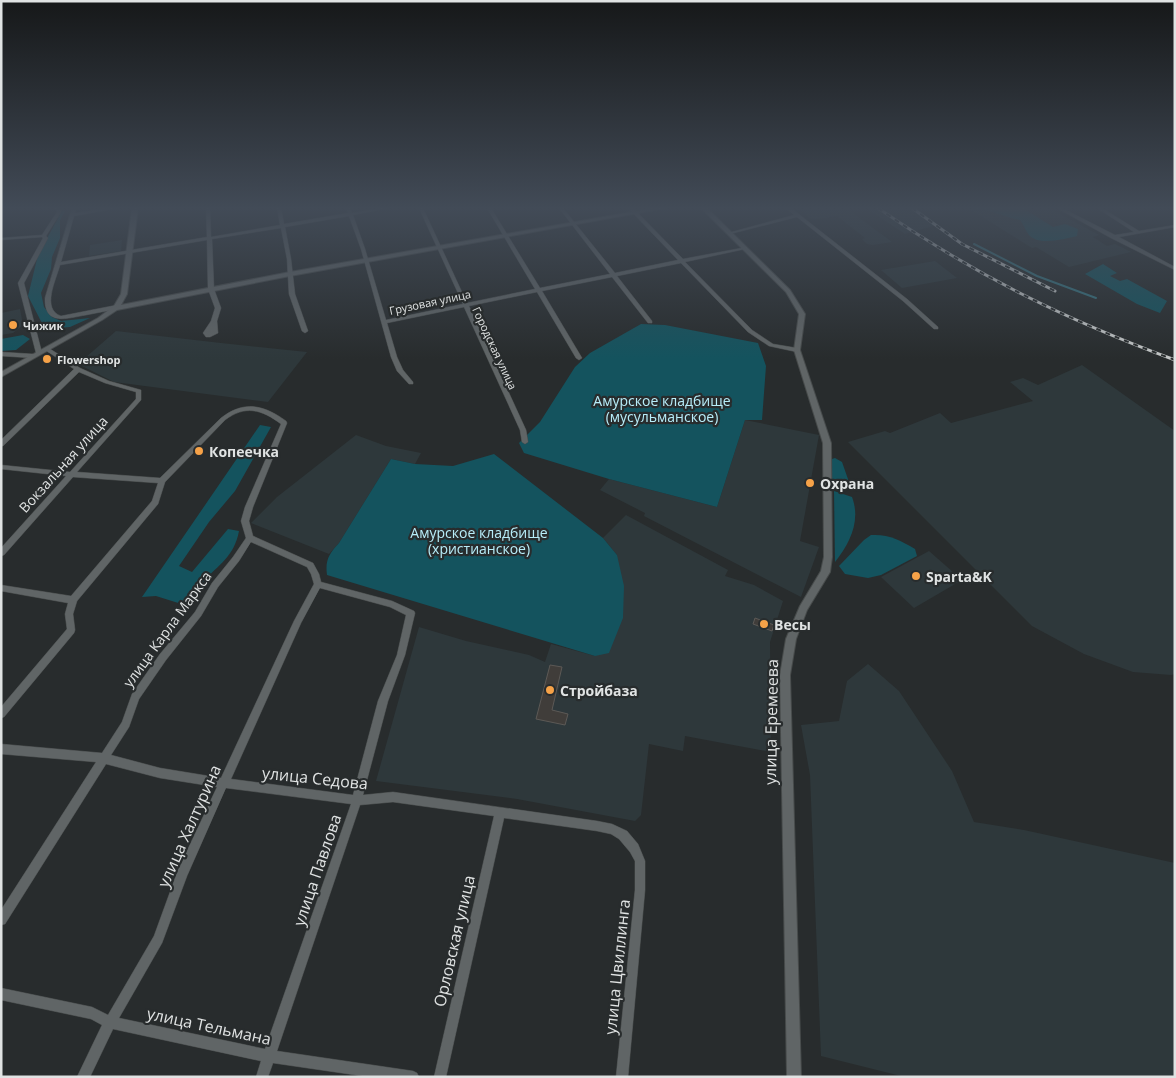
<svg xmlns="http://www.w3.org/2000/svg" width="1176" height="1078" viewBox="0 0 1176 1078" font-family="'Open Sans',sans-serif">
  <rect width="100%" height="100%" fill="#282c2d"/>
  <g fill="#2e383b">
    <polygon points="799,208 846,208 892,242 873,245 867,244 862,239 865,238 837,216 812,220"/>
    <polygon points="866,208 917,208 937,225 905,234"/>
    <polygon points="968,208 1049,208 1099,235 1093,237 1107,246 1115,244 1131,252 1069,267 1036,247 1032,248"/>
    <polygon points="122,240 121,251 89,256 90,245"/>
    <polygon points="935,261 957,278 902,288 881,270"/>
    <polygon points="20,309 23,325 13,333 1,335 1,313"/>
    <polygon points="116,331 221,343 307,352 268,402 114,382 78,364"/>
    <polygon points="1082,365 1175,431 1175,674 1171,675 1133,672 1084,654 1032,626 848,442 885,431 890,433 940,413 951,423 1033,401 1010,382 1023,378 1038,385"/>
    <polygon points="745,420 819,435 800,541 819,547 801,597 644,516 645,513 600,490 609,479 717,507"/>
    <polygon points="356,435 386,446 421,453 415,464 391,459 339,543 329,554 251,523 277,497"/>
    <polygon points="626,515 728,570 725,576 754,585 783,601 770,642 771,752 685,736 683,751 649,744 641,815 635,821 517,799 376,781 419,627 466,641 529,655 545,662 551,644 595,656 617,555 603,538"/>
    <polygon points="929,551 962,580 914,608 881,577"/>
    <polygon points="868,664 899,691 952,771 974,822 1024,830 1175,863 1175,1077 905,1077 821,1056 810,775 801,725 839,721 847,681"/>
  </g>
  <g fill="#14535e">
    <path d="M972,208H1032L1026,210L1053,227L1065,224L1078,229L1077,236C1065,239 1038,246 1029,235C1025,230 1024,225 1020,220C1010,218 1002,215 992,212C986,209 979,211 972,208Z"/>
    <polygon points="62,211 65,211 60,220 60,238 52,257 51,269 41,293 44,307 52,317 61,321 90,318 70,327 45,329 28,296 38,255"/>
    <polygon points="1103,264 1117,273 1110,276 1120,281 1127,279 1167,301 1160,313 1137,304 1085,274"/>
    <polygon points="641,324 665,325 758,343 766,366 762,420 745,420 717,507 609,479 524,453 519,443 540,422 575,367 590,353"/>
    <polygon points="23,335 30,339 16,350 1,351 1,339"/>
    <path d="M260,425L271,427L235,491L209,522L179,566L192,572L228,529L239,531C234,557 219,564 203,582C198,589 195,599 191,607L156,596L142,597Z"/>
    <path d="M494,454L603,538L617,555L624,586L623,618L609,653L595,656L327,575C325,560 329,554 339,543L391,459L415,464L453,466Z"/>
    <polygon points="835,458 842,462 849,482 847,484 837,483 832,480 832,459"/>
    <path d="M834,491L852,497C861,521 850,543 835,562Z"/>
    <path d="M871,535C889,534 900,540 915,549L917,556L881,575L868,578L845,574L839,566L864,540Z"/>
  </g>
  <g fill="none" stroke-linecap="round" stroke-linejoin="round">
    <polyline stroke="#36737f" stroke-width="2" points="974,244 1037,276 1096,298"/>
  </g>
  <g fill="#403d3a" stroke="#5c5956">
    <polygon points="755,618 774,625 772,631 753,624"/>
    <polygon points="550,665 562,667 552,710 568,714 565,725 536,719"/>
  </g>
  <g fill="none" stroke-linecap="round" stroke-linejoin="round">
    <defs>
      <g id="minor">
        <polygon points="55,208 59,208 61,212 46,236 48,238 24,283 42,353 39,355 36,353 18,283 43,238 42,237 1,240 1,238 42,235 57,212"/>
        <path d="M72,208H76L75,213L108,208H119L74,216L61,262L207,237L206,208H210L211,237L280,225L277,208H281L284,224L348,213L346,208H350L352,213L380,208H390L353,215L365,249L386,320L463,304L419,208H423L467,303L535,289L487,208H491L540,288L610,274L559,208H563L615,273L678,260L628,208H633L683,259L747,247V248L745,249L685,262L752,330L773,344L797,348L800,350L797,352L769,346L748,332L681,263L617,276L652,321V323H648L612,277L542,291L582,358L579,360L576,358L537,292L469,306L526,430L528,442L525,444L522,442L520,430L464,307L387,323L397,357L403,370L413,382V384H409L397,371L391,357L361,249L349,216L285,227L291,259L295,294L308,331L305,333L302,331L289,294L287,259L281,228L212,239L214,289L221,308L217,321L218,333L210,337H206L203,333L211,321L215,308L208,289L207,240L60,265C56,280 41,309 61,316L117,305L120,307L117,309C107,311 96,313 86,315C68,318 44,327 45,298Z"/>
        <polygon points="786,208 791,208 907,299 938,327 938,329 934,329 903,301 797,217 730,234 728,233 794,215"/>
        <polygon points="1057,208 1062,208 1115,235 1134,232 1097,208 1102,208 1139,231 1175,225 1175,227 1119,237 1175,267 1175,270 1111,238"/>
        <path d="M47,347L80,368L109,381L141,390V400L77,472L160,478L221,418C244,400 264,405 286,421L287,423L253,507L249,521L253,536L313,563L319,574L321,582L392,601L414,611L415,613L405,655L388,701L363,795L393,792L597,821L612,824L627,831L638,844L645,861V890L628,1077H616L635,890V861L630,852L619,839L611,834L597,831L504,818L446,1077H434L494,816L393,802L360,805L277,1051L413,1071L417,1073L419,1077H369L273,1063L268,1077H256L261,1061L113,1029L90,1077H77L102,1025L91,1019L1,1000V988L92,1007L108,1015L154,936L178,870L217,787L160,778L106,764L5,924L1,925V910L96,762L1,754V744L102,753L122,722L132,694L160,654L195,612L212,583L233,557L246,538L241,521L245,507L281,424C261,409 245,405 225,420L165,482L158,504L77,601L73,614L75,630L74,633L4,717L1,718V707L67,629L65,614L68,603L1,591V585L71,596L152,501L158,483L73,477L4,555L1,556V548L66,476L1,469V465L70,472L136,399V392L105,383L79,372L3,446H1V440L74,369L45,350L44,349ZM251,542L307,567L311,574L314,584L294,621L221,778L160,768L111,755L129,727L139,699L166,660L201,616L218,587L239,561ZM320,588L390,607L406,615L397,655L378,701L353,795L231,779L301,623ZM226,788L351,804L265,1049L119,1018L162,943L187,876Z"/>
        <polygon points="1,352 33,354 36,356 33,358 1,356"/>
      </g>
      <g id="tertiary">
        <polygon points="132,208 138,208 127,294 121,305 290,272 654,208 666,208 290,276 117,310 102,320 1,377 1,372 98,318 114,306 121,294"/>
        <polygon points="701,208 707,208 790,290 805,314 800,350 831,443 832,557 830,572 807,610 796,639 790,675 801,1077 787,1077 780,675 786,639 800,606 821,571 824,557 823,443 794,350 799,314 786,292"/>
      </g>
    </defs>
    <use href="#minor" stroke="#474b4b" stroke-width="1"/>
    <use href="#tertiary" stroke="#474b4b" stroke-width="2"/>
    <use href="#minor" fill="#606566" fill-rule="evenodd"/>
    <use href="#tertiary" fill="#606566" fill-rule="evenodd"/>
    <defs>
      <g id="rail">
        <path d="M878,208C975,275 1064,319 1175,360"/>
        <polyline points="912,208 962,244 1055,291"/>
      </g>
    </defs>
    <use href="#rail" stroke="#c4c7c7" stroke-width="3"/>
    <use href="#rail" stroke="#282c2d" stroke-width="2" stroke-dasharray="5" stroke-linecap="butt"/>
  </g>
  <linearGradient id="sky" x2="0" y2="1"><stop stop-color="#161819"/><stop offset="0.58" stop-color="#424b57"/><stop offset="1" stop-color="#424b57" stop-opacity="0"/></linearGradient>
  <rect width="1176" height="359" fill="url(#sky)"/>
  <g fill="#f6a248" stroke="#282c2d" stroke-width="2">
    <circle cx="13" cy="325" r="5"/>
    <circle cx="47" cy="359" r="5"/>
    <circle cx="199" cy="451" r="5"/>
    <circle cx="810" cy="483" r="5"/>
    <circle cx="916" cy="576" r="5"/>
    <circle cx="764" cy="624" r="5"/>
    <circle cx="550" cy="690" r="5"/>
  </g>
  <g text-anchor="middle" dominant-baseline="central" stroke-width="4.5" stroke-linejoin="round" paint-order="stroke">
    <g font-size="11" fill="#e0e3e3" stroke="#282c2d">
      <text transform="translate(430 302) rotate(-12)">Грузовая улица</text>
      <text transform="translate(495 348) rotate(65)">Городская улица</text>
    </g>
    <g font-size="11" font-weight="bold" fill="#e0e3e3" stroke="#282c2d" text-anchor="start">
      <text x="23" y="325">Чижик</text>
      <text x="57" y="359">Flowershop</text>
    </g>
    <g font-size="14" fill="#b7edf9" stroke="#282c2d">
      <text x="662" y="400">Амурское кладбище<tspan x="662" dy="16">(мусульманское)</tspan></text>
      <text x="479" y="532">Амурское кладбище<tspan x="479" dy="16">(христианское)</tspan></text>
    </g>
    <g font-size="14" font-weight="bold" fill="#e0e3e3" stroke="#282c2d" text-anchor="start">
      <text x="209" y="451">Копеечка</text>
      <text x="820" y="483">Охрана</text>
      <text x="926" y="576">Sparta&amp;K</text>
      <text x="774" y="624">Весы</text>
      <text x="560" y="690">Стройбаза</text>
    </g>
    <g font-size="14" fill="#e0e3e3" stroke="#282c2d">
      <text transform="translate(63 464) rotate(-48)">Вокзальная улица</text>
      <text transform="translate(167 629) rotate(-54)">улица Карла Маркса</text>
    </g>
    <g font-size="16" fill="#e0e3e3" stroke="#282c2d">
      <text transform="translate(771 722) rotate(-89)">улица Еремеева</text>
      <text transform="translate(315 778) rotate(6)">улица Седова</text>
      <text transform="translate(189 826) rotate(-66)">улица Халтурина</text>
      <text transform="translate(317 870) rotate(-71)">улица Павлова</text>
      <text transform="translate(454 941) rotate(-77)">Орловская улица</text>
      <text transform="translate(617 967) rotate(-84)">улица Цвиллинга</text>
      <text transform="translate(209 1026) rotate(12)">улица Тельмана</text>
    </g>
  </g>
  <rect width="1176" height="1078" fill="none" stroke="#e0e3e3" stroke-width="5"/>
</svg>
